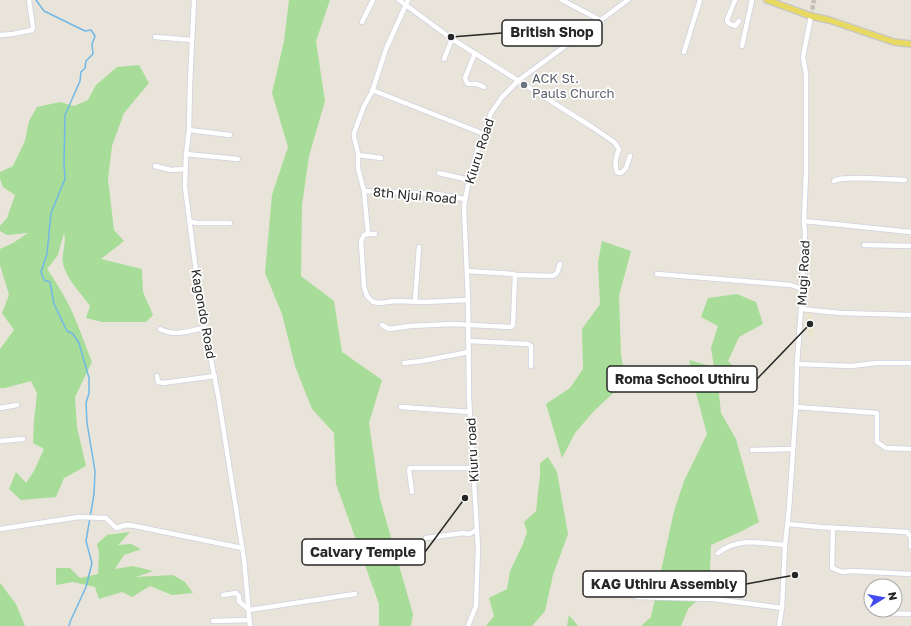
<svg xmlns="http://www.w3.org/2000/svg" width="911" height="626" viewBox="0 0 911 626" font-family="'Golos Text',sans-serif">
  <rect width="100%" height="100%" fill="#e9e4d9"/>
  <polygon fill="#eae4c9" points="812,312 813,335 809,337 807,314"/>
  <g fill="#a7dd98">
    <polygon points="289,0 330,0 316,41 325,101 309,156 302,205 301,276 334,301 342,352 382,380 369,423 380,499 413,614 411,626 379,626 379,604 336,484 334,433 312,409 295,366 282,314 265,273 272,195 288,147 272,93 284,41"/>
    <path d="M139,65L149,83L124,113L112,146L108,179L114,230L124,241L101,259L142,269L143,292L153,315L146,322H102L86,318L90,306C81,293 67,280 63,264C61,254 67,242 64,233L58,255L47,269C58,285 69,303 76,321C82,335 86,348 92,362L75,397L77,427L86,466L64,478L56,497L21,500L9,489L16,472L26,483L34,471L44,449L33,443L34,421L37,393L31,381L5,388H0V349L14,330L2,313L9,295L0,265V249L13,243L28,233L7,235L0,231V226L7,218L15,195L3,187L0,179V172L13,166L25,141L29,121L37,107L60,102L74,106L88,100L96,85L117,67Z"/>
    <polygon points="602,241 631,251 619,296 621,355 626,381 593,412 575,433 562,458 546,404 570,388 583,369 582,329 600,304 598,262"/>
    <polygon points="737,294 756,302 763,324 739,337 728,361 746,379 718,385 721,413 736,439 759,522 742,531 711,545 710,571 714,585 688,609 681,626 641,626 651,617 674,511 684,481 707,434 696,393 689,360 714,367 711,348 718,326 701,317 708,298"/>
    <polygon points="548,457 557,472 568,534 553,575 545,611 532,626 486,626 494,616 489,598 507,589 510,571 523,544 527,532 524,522 536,511 540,475 540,463"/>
    <polygon points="130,532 118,545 131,544 141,549 124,555 115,569 133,566 153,571 136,577 173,575 185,582 193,593 172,595 150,586 132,597 122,592 99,599 95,587 73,582 56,585 56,568 70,568 80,578 98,574 99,553 97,544 107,535"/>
    <polygon points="0,583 16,604 25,626 0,626"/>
    <polygon points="569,615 578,626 567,626"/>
  </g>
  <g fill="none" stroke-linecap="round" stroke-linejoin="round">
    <polyline stroke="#71b8e6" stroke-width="1.5" points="36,0 44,11 85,31 91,30 95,36 92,44 93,54 86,61 85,68 81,72 80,81 65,115 64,163 65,179 51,213 47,254 41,272 44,280 50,282 54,304 67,331 73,334 79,343 89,378 89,393 86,403 87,423 95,471 94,494 86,541 92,563 86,587 70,622 69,626"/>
    <polyline stroke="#c2beb5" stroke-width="4.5" stroke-dasharray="4.5 2" stroke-linecap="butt" points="811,16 814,0"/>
    <defs>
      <g id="minor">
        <polyline points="194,0 190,84 189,130 186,154 185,187 201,310 218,395 244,559 250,626"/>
        <path d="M399,0L452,39L592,127L614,142L619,149C616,157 614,164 617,172L621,173L626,168L630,156"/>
        <polyline points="408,0 386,49 372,92 364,106 354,133 354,137 358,153 358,168 364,191 438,194 464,199"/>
        <polyline points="562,0 600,20"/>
        <polyline points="735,0 727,20 728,23 735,26 739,21"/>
        <polyline points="362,22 373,0"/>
        <polyline points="0,35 13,34 32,30 33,28 29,0"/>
        <polyline points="155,37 192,40"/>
        <polyline points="742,46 752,0"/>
        <polyline points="684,52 700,0"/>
        <polyline points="475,53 465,78 467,83 469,84 477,84 484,87"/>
        <polyline points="444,59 452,39"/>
        <polyline points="372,90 484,134"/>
        <polyline points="189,130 230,135"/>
        <polyline points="186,154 238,159"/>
        <polyline points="358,155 381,158"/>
        <polyline points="155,166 171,170 185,169"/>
        <polyline points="439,173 469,180"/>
        <path d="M834,181C842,175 893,180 905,180"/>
        <polyline points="364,191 368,234 375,234"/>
        <polyline points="189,220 192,222 197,223 230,223"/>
        <polyline points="804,221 911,232"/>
        <polyline points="368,234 364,235 361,241 364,287 367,296 373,302 379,303 395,301 424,302 468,300"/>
        <polyline points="864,245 911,246"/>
        <polyline points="657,274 791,285 802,289"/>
        <polyline points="515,275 553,276 557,273 560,264"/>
        <polyline points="415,301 419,247"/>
        <polyline points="801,309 840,313 911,315"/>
        <polyline points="382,325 389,329 410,326 452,324 511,327 513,325 515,275 513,274 467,271"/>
        <path d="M160,329C175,337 188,331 204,328"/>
        <polyline points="469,341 528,344 531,346 531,366"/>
        <polyline points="404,363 422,361 469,352"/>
        <polyline points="797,364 851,366 877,363 911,363"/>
        <polyline points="157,376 158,382 163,383 215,376"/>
        <polyline points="401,407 470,412"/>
        <polyline points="796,407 877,413 877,442 886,448 911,449"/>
        <polyline points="0,408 17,405"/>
        <polyline points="0,441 23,439"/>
        <polyline points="752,450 792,449"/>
        <polyline points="412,492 409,470 410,468 473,468"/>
        <polyline points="788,524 820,527 907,532 911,537 911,547"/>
        <polyline points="833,528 832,568 842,572 852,571 911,574"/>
        <polyline points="0,529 79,517 106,518 116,528 126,525 135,526 242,548"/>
        <polyline points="426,538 463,533 469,534 477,530"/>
        <path d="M718,553C739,537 760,543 785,545"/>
        <polyline points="223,595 236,593 239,596 239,601 249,610 355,594"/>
        <polyline points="636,597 714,599 782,608"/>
        <polyline points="880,613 911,614"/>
        <polyline points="213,621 249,620"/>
        <polyline points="468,626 476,606 478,548 469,398 468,300 464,207 467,189 477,151 491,113 502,97 519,80 628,0"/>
        <polyline points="779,626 782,608 785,545 789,509 796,407 797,364 801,309 805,234 804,221 806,172 806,74 803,57 811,16"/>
      </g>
      <polyline id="major" points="767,0 811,16 829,20 894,42 911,44"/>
    </defs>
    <use href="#minor" stroke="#cfd0e0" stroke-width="6"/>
    <use href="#major" stroke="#c7c7c7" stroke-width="8"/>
    <use href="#minor" stroke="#fff" stroke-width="4.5"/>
    <use href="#major" stroke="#e8d960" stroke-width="5.5"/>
  </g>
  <circle fill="#6b7280" stroke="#fff" stroke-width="1.5" cx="524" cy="85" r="4"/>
  <g text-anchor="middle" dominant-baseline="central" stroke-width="3.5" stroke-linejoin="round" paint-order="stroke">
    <g font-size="13" fill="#5b616d" stroke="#fff" text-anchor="start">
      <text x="532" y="78">ACK St.<tspan x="532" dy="15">Pauls Church</tspan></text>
    </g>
    <g font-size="13" fill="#272727" stroke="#fff">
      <text transform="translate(479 151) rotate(-72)">Kiuru Road</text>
      <text transform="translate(415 195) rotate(5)">8th Njui Road</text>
      <text transform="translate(803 273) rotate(-87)">Mugi Road</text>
      <text transform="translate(204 314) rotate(80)">Kagondo Road</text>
      <text transform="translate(472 450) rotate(-93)">Kiuru road</text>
    </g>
  </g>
  <path fill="none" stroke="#272727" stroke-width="1.5" d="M451 37L502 33M810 324L757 379M465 498L425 552M795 575L746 584"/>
  <g fill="#272727" stroke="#fff" stroke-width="1.5">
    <circle cx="451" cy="37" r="4"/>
    <circle cx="810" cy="324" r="4"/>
    <circle cx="465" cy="498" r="4"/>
    <circle cx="795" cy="575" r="4"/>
  </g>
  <g fill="#fff" stroke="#272727" stroke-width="1.5">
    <rect x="502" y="20" width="100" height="26" rx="4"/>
    <rect x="607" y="366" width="150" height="26" rx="4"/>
    <rect x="302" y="539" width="123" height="26" rx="4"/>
    <rect x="583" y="571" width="163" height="26" rx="4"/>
  </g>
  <g font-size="14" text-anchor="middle" font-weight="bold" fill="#272727">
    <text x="552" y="37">British Shop</text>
    <text x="682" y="384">Roma School Uthiru</text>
    <text x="363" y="557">Calvary Temple</text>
    <text x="664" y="589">KAG Uthiru Assembly</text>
  </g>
  <g transform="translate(883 598) rotate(79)"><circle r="19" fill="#ffffff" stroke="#a9a9a9"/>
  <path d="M0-3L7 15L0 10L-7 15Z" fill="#414bef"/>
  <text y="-6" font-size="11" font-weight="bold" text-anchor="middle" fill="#272727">N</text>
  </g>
</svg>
